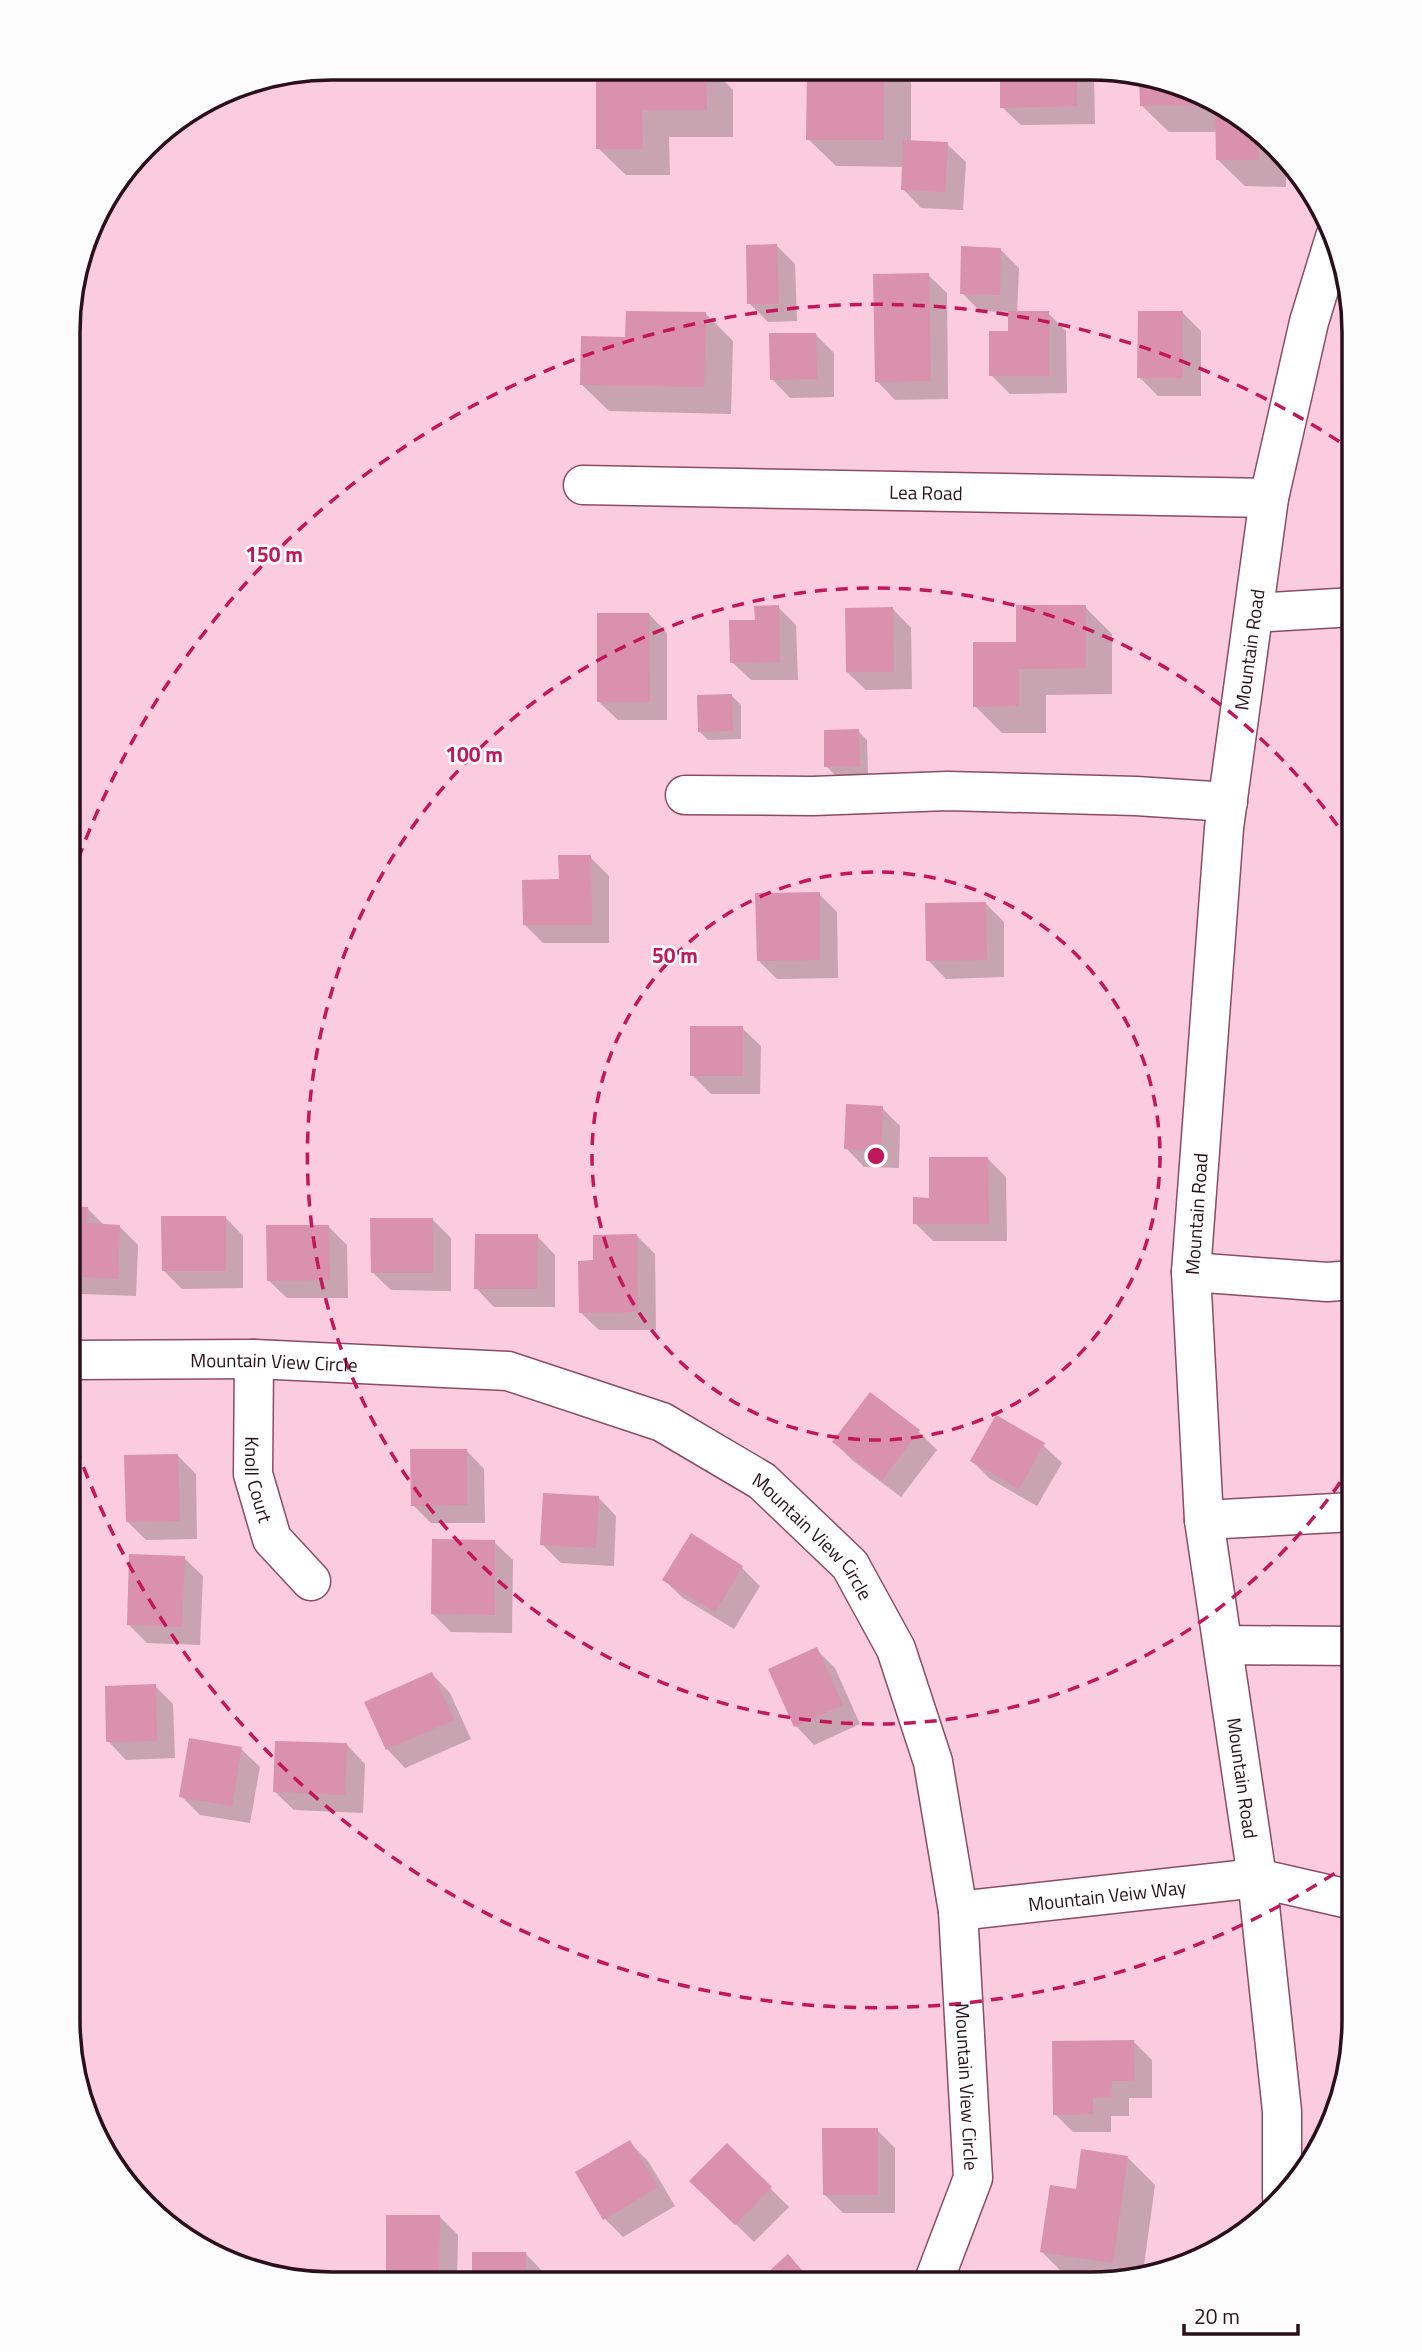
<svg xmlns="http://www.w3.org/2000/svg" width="1422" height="2352" viewBox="0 0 1422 2352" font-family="'Titillium Web',sans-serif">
  <rect width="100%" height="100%" fill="#faccdd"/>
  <g fill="#0003">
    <polygon points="598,69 712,69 733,90 733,137 669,137 670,175 626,175 598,148"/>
    <polygon points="808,70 899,70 911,81 911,142 947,144 966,162 963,210 921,208 903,189 904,167 836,166 808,139"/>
    <polygon points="1001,70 1088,70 1094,76 1095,124 1021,125 1002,107"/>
    <polygon points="1141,75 1191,89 1251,123 1286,158 1286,187 1245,186 1217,159 1217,132 1169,132 1141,105"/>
    <polygon points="777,246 795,264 797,321 768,322 749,303"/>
    <polygon points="1000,249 1019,268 1017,313 1048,313 1066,331 1067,393 1010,394 991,375 1010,333 1010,312 980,311 962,293"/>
    <polygon points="928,275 947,293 948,399 895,400 877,381"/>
    <polygon points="1183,313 1201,331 1201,396 1158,396 1139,377"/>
    <polygon points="706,314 733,341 731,414 609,411 581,384 627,339"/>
    <polygon points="816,335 834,353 834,397 790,398 772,379"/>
    <polygon points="778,607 796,625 798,680 751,680 732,662"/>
    <polygon points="1085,607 1112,634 1112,694 1046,695 1046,733 1002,733 975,706 1018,643"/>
    <polygon points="893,609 911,628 912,689 866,690 847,672"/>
    <polygon points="649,614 667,633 667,720 618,720 599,702"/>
    <polygon points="732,696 741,705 741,739 708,740 699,731"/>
    <polygon points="858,731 867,740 868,775 835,775 826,766"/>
    <polygon points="590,857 609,876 609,943 543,943 525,925 561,881"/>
    <polygon points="819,894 837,912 838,978 777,979 758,960"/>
    <polygon points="985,903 1004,922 1004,977 946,979 928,960"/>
    <polygon points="742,1028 761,1046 760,1094 711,1094 692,1075"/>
    <polygon points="882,1108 900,1126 899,1168 864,1167 846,1148"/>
    <polygon points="988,1159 1006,1177 1007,1241 933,1241 915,1223 931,1199"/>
    <polygon points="69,1208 88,1209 105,1226 119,1226 138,1245 136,1296 81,1294 69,1282"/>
    <polygon points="225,1217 243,1236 243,1288 182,1289 163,1270"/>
    <polygon points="433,1220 451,1238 451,1291 391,1290 372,1272"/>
    <polygon points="329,1227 347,1245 348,1298 287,1298 268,1280"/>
    <polygon points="537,1236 555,1255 555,1307 494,1307 476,1288"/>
    <polygon points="637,1236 655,1254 656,1330 599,1330 580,1312"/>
    <polygon points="871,1394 919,1432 937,1450 901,1497 852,1460 834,1442"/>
    <polygon points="1043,1445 1062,1463 1037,1506 990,1479 972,1461"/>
    <polygon points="466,1450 484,1469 485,1523 431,1523 413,1505"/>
    <polygon points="69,1456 76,1463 77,1568 69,1568"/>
    <polygon points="178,1456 196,1474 197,1539 146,1540 127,1521"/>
    <polygon points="598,1497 616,1516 614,1566 561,1563 542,1544"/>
    <polygon points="494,1542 513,1560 512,1633 451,1632 433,1614"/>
    <polygon points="184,1558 203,1576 200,1645 147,1643 129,1625"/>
    <polygon points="742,1568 760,1586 734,1629 683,1598 664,1580"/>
    <polygon points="69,1611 72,1615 69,1672"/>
    <polygon points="816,1649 835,1668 860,1724 814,1745 796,1726 771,1670"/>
    <polygon points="432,1674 450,1693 471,1739 405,1768 387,1749"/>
    <polygon points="155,1686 173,1704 175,1758 126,1760 108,1741"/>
    <polygon points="69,1743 81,1756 74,1793 69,1792"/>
    <polygon points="347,1745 365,1764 363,1813 294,1810 275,1792"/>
    <polygon points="241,1749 260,1767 250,1823 200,1815 181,1796"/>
    <polygon points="1134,2042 1152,2060 1152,2098 1129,2098 1129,2116 1111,2116 1111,2132 1073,2132 1055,2114"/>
    <polygon points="877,2130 895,2148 895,2213 843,2213 825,2195"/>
    <polygon points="629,2142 648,2161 675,2206 623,2237 604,2218"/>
    <polygon points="727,2145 789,2207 754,2242 692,2181"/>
    <polygon points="1128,2158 1155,2185 1143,2273 1095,2283 1069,2279 1042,2252 1077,2191"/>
    <polygon points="439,2216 458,2235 457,2282 390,2282 388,2280"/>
    <polygon points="474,2253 525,2253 543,2272 543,2282 474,2282"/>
  </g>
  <g fill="#d991ad">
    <polygon points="596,69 706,69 707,110 642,110 643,149 596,149"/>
    <polygon points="807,70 884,70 884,140 806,140"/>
    <polygon points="1000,70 1077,70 1077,106 1000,108"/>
    <polygon points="1139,75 1191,89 1251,123 1259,131 1259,160 1216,160 1215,105 1140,106"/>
    <polygon points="903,140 948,142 945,192 901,190"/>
    <polygon points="777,244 779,304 747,304 746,245"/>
    <polygon points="961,246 1001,248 1000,295 960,294"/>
    <polygon points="929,273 931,381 875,382 873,274"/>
    <polygon points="626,311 706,312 704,387 580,385 581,336 625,337"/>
    <polygon points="1008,311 1049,311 1049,376 989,376 989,331 1008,331"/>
    <polygon points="1138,311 1183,311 1183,378 1137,378"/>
    <polygon points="769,333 816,333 817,379 770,380"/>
    <polygon points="779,605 780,662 730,663 729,620 755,620 754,606"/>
    <polygon points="1016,605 1086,605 1086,668 1019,669 1019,706 973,707 973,642 1016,642"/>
    <polygon points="893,607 894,672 846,672 845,608"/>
    <polygon points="597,613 649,613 650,702 597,702"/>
    <polygon points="732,694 733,731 698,732 697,695"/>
    <polygon points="859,729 860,766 824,767 824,730"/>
    <polygon points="558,855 591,855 592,925 523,925 522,880 559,879"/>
    <polygon points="820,892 820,960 757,961 755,893"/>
    <polygon points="986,902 987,960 926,961 925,903"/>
    <rect x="690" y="1026" width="53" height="50"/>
    <polygon points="846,1104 883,1106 881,1151 844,1149"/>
    <polygon points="929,1157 988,1157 989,1224 913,1224 913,1197 929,1198"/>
    <polygon points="69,1206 88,1207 87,1223 120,1225 118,1279 69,1276"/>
    <polygon points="161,1216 226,1216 226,1271 162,1271"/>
    <polygon points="370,1218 433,1218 433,1273 371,1273"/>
    <polygon points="266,1225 329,1225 330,1280 267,1281"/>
    <polygon points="475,1234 538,1234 537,1289 474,1289"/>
    <polygon points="637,1234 638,1312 579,1313 578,1261 593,1260 593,1235"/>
    <polygon points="870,1392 920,1430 882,1480 832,1442"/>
    <polygon points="996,1415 1045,1443 1019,1489 970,1461"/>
    <polygon points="410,1449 467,1449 467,1505 411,1506"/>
    <polygon points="178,1454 180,1521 126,1522 124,1455"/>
    <polygon points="543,1493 599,1496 596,1548 540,1545"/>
    <polygon points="691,1533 743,1566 715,1612 662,1580"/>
    <polygon points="432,1539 495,1540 495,1615 431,1614"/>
    <polygon points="129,1554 185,1556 182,1627 127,1625"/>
    <polygon points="817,1647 843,1705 794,1727 768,1669"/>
    <polygon points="432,1672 454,1720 386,1750 364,1702"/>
    <polygon points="156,1684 157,1741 106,1742 105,1686"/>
    <polygon points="189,1738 242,1747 232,1806 179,1797"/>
    <polygon points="275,1741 347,1743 345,1795 273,1792"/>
    <polygon points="1134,2040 1135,2081 1112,2081 1111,2098 1093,2098 1093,2114 1053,2115 1052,2041"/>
    <polygon points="822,2128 878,2128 878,2195 823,2195"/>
    <polygon points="630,2140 658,2187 603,2220 575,2172"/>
    <polygon points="727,2143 772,2187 735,2225 689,2181"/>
    <polygon points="1081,2149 1128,2156 1113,2263 1040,2252 1050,2185 1076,2189"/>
    <polygon points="386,2215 440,2215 439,2280 386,2281"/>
    <rect x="472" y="2252" width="54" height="30"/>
    <polygon points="788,2254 813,2283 756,2283"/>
  </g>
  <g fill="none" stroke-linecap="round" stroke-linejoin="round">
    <defs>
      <g id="minor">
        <path id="s1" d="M583,485L1269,498"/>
        <polyline points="1254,613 1354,607"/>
        <polyline points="685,795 813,796 947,791 1136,796 1228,802"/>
        <polyline points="1191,1272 1327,1282 1353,1280"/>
        <path id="s2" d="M254,1359L253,1474L272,1539L311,1581"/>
        <path id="s3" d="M69,1360L254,1359L508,1371L662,1422L762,1481L850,1565L896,1649L933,1762L958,1911L973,2178L933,2283"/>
        <polyline points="1204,1520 1353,1512"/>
        <polyline points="1223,1645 1353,1646"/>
        <path id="s4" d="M958,1911L1257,1878L1353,1900"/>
      </g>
      <g id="major">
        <path id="s5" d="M1282,2197V2111L1257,1878L1204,1520L1191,1272L1224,828L1269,498L1309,322L1335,237"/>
      </g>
    </defs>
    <use href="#minor" stroke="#8b4b65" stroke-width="41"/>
    <use href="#major" stroke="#8b4b65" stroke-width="41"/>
    <use href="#minor" stroke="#fff" stroke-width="38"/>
    <use href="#major" stroke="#fff" stroke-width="38"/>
  </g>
  <g fill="none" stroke="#c2185b" stroke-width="3.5" stroke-dasharray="12 9">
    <circle cx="876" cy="1156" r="284"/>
    <path d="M1352 1465A568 568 0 1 1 1352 847"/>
    <path d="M1352 1862A851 851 0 0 1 71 1433M71 879A851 851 0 0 1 1352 450"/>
  </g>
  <g text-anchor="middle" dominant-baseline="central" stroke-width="5" stroke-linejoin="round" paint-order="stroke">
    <g font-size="19" fill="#2a101b" stroke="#fcfcfc">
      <text stroke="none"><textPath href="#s1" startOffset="343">Lea Road</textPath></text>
      <text stroke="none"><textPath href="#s5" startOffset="1556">Mountain Road</textPath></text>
      <text stroke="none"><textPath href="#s5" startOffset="989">Mountain Road</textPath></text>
      <text stroke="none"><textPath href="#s3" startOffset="205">Mountain View Circle</textPath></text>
      <text stroke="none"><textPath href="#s2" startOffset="121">Knoll Court</textPath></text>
      <text stroke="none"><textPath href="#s3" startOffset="793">Mountain View Circle</textPath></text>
      <text transform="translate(1243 1778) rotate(82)">Mountain Road</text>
      <text stroke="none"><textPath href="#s4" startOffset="150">Mountain Veiw Way</textPath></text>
      <text stroke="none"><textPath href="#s3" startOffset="1381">Mountain View Circle</textPath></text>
    </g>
  </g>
  <path d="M0 0H1422V2352H0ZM332 80H1090A252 252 0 0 1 1342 332V2020A252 252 0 0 1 1090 2272H332A252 252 0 0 1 80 2020V332A252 252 0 0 1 332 80Z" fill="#fcfcfc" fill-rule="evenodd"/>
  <path fill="none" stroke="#2a101b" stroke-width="3.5" d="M332 80H1090A252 252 0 0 1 1342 332V2020A252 252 0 0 1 1090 2272H332A252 252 0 0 1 80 2020V332A252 252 0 0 1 332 80Z"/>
  <circle cx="876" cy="1156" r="10" fill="#c2185b" stroke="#fcfcfc" stroke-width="3.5"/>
  <g font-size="21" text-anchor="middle" font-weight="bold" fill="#c2185b" stroke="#fcfcfc" stroke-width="5" stroke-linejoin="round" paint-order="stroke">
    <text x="274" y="562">150 m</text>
    <text x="474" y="762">100 m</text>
    <text x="675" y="963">50 m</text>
  </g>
  <path d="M1184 2324v10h114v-10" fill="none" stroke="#2a101b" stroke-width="3.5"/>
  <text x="1194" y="2324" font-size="21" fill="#2a101b" stroke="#fcfcfc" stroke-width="5" paint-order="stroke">20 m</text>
</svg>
